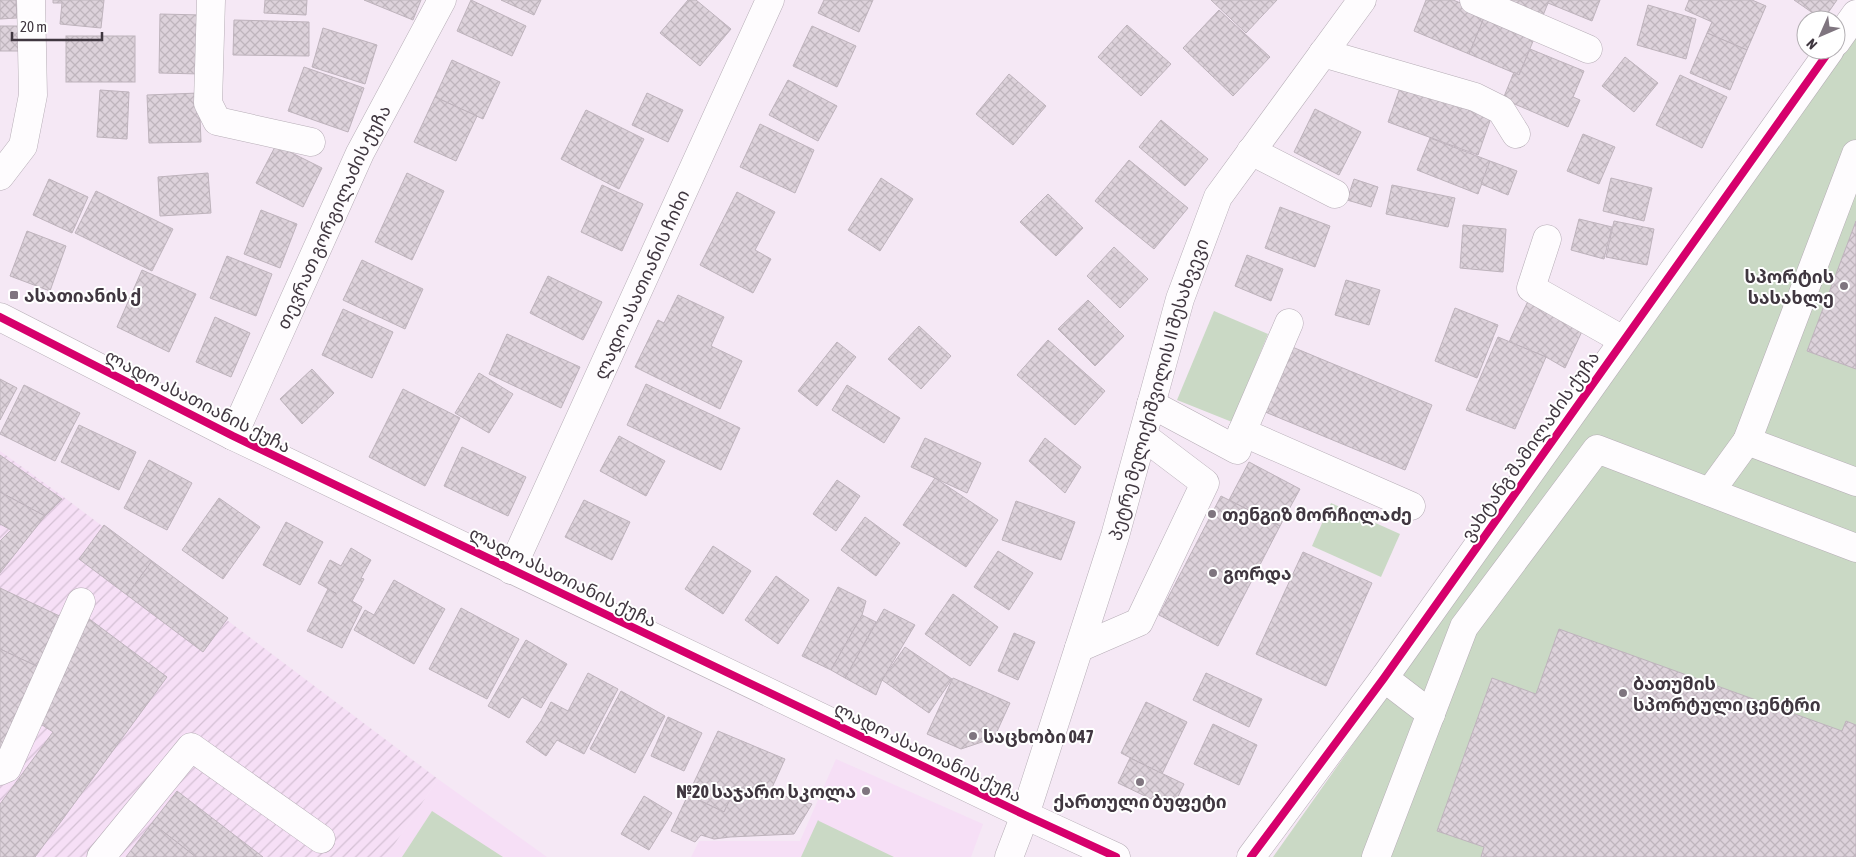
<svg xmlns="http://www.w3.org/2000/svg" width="1856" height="857" viewBox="0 0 1856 857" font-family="'Asap Condensed','Noto Sans Georgian',sans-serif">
  <defs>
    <pattern id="industrial-furrows" width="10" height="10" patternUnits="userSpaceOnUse" patternTransform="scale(1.25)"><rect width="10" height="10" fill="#f6dff6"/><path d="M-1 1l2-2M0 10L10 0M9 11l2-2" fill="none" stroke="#d4c0d4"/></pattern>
    <pattern id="building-cross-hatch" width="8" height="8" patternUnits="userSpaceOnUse" patternTransform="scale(1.25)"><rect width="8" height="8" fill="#ddd2db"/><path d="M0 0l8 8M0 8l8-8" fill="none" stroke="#bfb5bd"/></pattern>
  </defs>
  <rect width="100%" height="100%" fill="#f5e8f5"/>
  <g fill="#f6dff6">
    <polygon points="836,759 983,824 971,857 691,857 699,841 800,841"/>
    <polygon points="438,779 547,857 386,857"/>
  </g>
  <polygon fill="url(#industrial-furrows)" points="0,451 65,498 438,779 386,857 0,857"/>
  <g fill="#cad9c5">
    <polygon points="1856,34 1856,857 1273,857"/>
    <polygon points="1214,311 1268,334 1232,422 1177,400"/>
    <polygon points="1331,503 1400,534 1381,577 1312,546"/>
    <polygon points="432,811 503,857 402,857"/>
    <polygon points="818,820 819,821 894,857 801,857"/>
  </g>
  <g fill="url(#building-cross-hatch)" stroke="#beb3bc">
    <polygon points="0,0 16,0 17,18 0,19"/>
    <polygon points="53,0 104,0 101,28 60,24 62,3 53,3"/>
    <polygon points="265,0 307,0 306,15 264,13"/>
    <polygon points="364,0 421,0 413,20"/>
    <polygon points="471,0 526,26 512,56 457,31"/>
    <polygon points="501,0 541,0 534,15"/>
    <polygon points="688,0 696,0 731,29 700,66 660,33"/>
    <polygon points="824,0 873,0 859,32 818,13"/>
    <polygon points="1211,0 1277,0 1246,33"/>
    <polygon points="1426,0 1453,0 1486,13 1469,54 1414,31"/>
    <polygon points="1498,0 1600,0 1592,21 1548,3 1542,18"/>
    <polygon points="1689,0 1752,0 1766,6 1747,50 1707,33 1712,22 1685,10"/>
    <polygon points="1794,0 1837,0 1823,20"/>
    <polygon points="1648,5 1696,19 1686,59 1637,45"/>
    <polygon points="1219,10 1270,57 1233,96 1183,48"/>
    <polygon points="1486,13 1536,34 1519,75 1469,54"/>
    <polygon points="160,14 202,15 201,74 159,73"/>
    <polygon points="234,20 309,22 309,56 233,55"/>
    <polygon points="1127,25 1171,64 1141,96 1098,57"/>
    <rect x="0" y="26" width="21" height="25"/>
    <polygon points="812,26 856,46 837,87 793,66"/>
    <polygon points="323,28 377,45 365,84 312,67"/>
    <polygon points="1707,33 1747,50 1730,90 1690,73"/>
    <rect x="66" y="36" width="69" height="46"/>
    <polygon points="1530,49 1584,71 1573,97 1580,100 1568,127 1503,99 1514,72 1519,75"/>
    <polygon points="1625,57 1658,83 1634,112 1602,86"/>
    <polygon points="452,60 500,82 483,119 435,97"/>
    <polygon points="304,67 364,88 348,132 288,111"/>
    <polygon points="1009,74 1046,106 1013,145 976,114"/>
    <polygon points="1680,75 1727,97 1702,148 1656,125"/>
    <polygon points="788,80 837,106 818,141 769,115"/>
    <polygon points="1401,85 1491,118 1478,155 1388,122"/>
    <polygon points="100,90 129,92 127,139 97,137"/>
    <polygon points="199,93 201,142 149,143 147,95"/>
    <polygon points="647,93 683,110 668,142 632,125"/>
    <polygon points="435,97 477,116 456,161 414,142"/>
    <polygon points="1315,109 1361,132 1339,175 1294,152"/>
    <polygon points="586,110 644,139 619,189 561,159"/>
    <polygon points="1161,120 1208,159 1185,186 1139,147"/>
    <polygon points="760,124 814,150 795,193 740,167"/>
    <polygon points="1583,134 1615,147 1599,184 1567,171"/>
    <polygon points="1430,138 1490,161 1478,194 1417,170"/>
    <polygon points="276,145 322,168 303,207 256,183"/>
    <polygon points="1129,160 1188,208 1154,249 1095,201"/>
    <polygon points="1490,161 1517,171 1508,195 1481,184"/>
    <polygon points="208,173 211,213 160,216 158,177"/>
    <polygon points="407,173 444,191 412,260 375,242"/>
    <polygon points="881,178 913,199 880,251 848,230"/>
    <polygon points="1611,178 1652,188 1644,221 1603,211"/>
    <polygon points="49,179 88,197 72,233 33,215"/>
    <polygon points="1354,179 1378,187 1371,207 1347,200"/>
    <polygon points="602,185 643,204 622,251 581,232"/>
    <polygon points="1392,185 1455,198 1448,227 1386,214"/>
    <polygon points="96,191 173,229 152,271 75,233"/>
    <polygon points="737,192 775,212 755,250 771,259 753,293 700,265"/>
    <polygon points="1048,194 1083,228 1056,256 1020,222"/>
    <polygon points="1280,207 1330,226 1315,267 1265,248"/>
    <polygon points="261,210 297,224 280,268 244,254"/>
    <polygon points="1579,219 1612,227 1604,259 1571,250"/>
    <polygon points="1614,221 1654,229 1647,265 1606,257"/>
    <polygon points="1856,221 1856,369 1807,351"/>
    <polygon points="1463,225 1506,229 1503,272 1460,268"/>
    <polygon points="27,231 66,246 50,291 10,276"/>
    <polygon points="1114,247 1148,279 1120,308 1087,276"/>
    <polygon points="1247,255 1283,269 1271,301 1235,286"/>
    <polygon points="227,256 272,274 256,316 210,298"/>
    <polygon points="362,260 423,289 405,329 343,300"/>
    <polygon points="142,270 196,294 169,352 117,327"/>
    <polygon points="548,276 602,302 583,340 530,313"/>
    <polygon points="1346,280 1380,290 1369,325 1335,315"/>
    <polygon points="678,295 724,317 711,346 742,361 720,409 635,367 658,320 664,323"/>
    <polygon points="1088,300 1124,336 1095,366 1058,329"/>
    <polygon points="1528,301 1584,327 1565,368 1546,357 1509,342"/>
    <polygon points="1455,308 1498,325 1477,378 1435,361"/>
    <polygon points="343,309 393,332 372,378 322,355"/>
    <polygon points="215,317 250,333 231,377 196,362"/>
    <polygon points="919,326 951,356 921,389 888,359"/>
    <polygon points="507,334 580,367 561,408 489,374"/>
    <polygon points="1498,337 1546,357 1515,429 1466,410"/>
    <polygon points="1048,340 1105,391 1075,425 1017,375"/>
    <polygon points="837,342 856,357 817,406 798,391"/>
    <polygon points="1285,344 1432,405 1405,470 1258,409"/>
    <polygon points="312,369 334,393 302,424 280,399"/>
    <polygon points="479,373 513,394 489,433 455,413"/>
    <polygon points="0,379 17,388 0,420"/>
    <polygon points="646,384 740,428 721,470 627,425"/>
    <polygon points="24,385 80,413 55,461 0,434"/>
    <polygon points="847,385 900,418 884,443 832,410"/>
    <polygon points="403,389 460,418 425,486 369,457"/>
    <polygon points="79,425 136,452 119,490 61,462"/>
    <polygon points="619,436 665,461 646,496 600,471"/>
    <polygon points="925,438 981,463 967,493 911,467"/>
    <polygon points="1045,438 1081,467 1065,493 1029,461"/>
    <polygon points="462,447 526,477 508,516 444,486"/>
    <polygon points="0,455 62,499 45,516 0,492"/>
    <polygon points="149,460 192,483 167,530 124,508"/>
    <polygon points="1249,462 1300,489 1280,526 1229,500"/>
    <polygon points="935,478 998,520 966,567 903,525"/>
    <polygon points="837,480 860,496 836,531 813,514"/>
    <polygon points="0,492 45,516 0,573 0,541 11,530 0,524"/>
    <polygon points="1221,496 1280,526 1218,646 1159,615"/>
    <polygon points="219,498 260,527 223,579 182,550"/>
    <polygon points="584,500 630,522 612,560 565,537"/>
    <polygon points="1016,501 1075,522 1061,560 1002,540"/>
    <polygon points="865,517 900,543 876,576 841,550"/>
    <polygon points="286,522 323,542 300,585 263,565"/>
    <polygon points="104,525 152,561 127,595 79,559"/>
    <polygon points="713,546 751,571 723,614 685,589"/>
    <polygon points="351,548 371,560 361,578 364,579 352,601 362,607 342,648 307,631 328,589 337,594 318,583 330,560 341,566"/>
    <polygon points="998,551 1033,573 1009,610 974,587"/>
    <polygon points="1303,552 1372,583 1326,686 1256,654"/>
    <polygon points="152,561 228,618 203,652 127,595"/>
    <polygon points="776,576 809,600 778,644 745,620"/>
    <polygon points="394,580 445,609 414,664 354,630 365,610 374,615"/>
    <polygon points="838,587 866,601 862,615 831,670 802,656"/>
    <polygon points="0,588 68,620 45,670 0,649"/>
    <polygon points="953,594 998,627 970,666 925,634"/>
    <polygon points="461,608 519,639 487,699 429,669"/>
    <polygon points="884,609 915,625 882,680 876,695 845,678"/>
    <polygon points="862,615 876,622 845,678 831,670"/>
    <polygon points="88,618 167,677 35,857 0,857 0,804 53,732 39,723 66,670 72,652"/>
    <polygon points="1559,629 1842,731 1846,721 1856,725 1856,857 1481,857 1484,847 1437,831 1492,678 1536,694"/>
    <polygon points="1014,633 1035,642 1018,680 998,671"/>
    <polygon points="526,640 567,664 541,708 522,697 509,718 488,706"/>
    <polygon points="905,647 952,679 929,713 882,680"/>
    <polygon points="0,649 45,670 0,765"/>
    <polygon points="588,673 618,689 584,754 557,740 546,756 526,742 541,721 551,702 568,711"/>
    <polygon points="1206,673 1262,699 1249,727 1193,700"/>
    <polygon points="953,678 1010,703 994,738 961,749 927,734"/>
    <polygon points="621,691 665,716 635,773 590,749"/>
    <polygon points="1146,702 1187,722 1162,774 1121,753"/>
    <polygon points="668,717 702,733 684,771 651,756"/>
    <polygon points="1213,724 1257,745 1239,785 1194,764"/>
    <polygon points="718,731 785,759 770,792 736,787 724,812 688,795"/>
    <polygon points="1130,758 1184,784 1172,809 1118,783"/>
    <polygon points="736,787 770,792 812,804 794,834 730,837 714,839 701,835 695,842 671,831 688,795 724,812"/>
    <polygon points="177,791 263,857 196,857 152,823"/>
    <polygon points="644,796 672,813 649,850 621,834"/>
    <polygon points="152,823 196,857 126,857"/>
  </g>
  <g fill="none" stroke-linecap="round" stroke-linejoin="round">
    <defs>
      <g id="minor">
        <polyline points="211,0 208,103 217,121 311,142"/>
        <polyline points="1474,0 1588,49"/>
        <polyline points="1836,42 1856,14"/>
        <polyline points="1323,53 1475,97 1501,110 1516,134"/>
        <polyline points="1251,151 1335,194"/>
        <polyline points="1856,154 1747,441 1856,482"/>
        <polyline points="0,176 23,146 33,95 31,0"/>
        <polyline points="1547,239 1531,288 1623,340"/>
        <polyline points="0,317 233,436 1025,815 1116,857"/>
        <polyline points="1289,323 1242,432 1411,506"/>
        <polyline points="1151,404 1237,450 1242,432"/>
        <path id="s1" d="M233,436L360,153L442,0"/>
        <polyline points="1710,492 1747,441"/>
        <path id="s2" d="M511,570L770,0"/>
        <polyline points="1079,648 1139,622 1205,483 1143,436"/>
        <polyline points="1384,678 1431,714"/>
        <polyline points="0,771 7,768 81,602"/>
        <polyline points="101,857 191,747 321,839"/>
        <path id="s3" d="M1009,857L1025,815L1115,536L1180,299L1218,197L1362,0"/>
        <polyline points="1251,857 1384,678 1830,50"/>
        <polyline points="1376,857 1464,627 1597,449 1856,548"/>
      </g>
    </defs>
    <use href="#minor" stroke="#b6adb6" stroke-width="29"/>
    <use href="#minor" stroke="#fefcfe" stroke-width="28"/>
    <defs>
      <g id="cycleway">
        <polyline points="0,317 233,436 1025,815 1116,857"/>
        <polyline points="1251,857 1384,678 1830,50"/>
      </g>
    </defs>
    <use href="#cycleway" stroke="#fff" stroke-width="11"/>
    <use href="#cycleway" stroke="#d6006c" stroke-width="8"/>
  </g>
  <g fill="#7f757f" stroke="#fff" stroke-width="2">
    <circle cx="1844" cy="286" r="5"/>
    <rect x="9" y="290" width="10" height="10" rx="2.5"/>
    <circle cx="1212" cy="514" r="5"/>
    <circle cx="1213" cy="573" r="5"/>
    <circle cx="1623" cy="693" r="5"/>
    <circle cx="973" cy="736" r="5"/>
    <circle cx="1140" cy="782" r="5"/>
    <circle cx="866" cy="791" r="5"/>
  </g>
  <g text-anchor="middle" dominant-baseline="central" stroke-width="4" stroke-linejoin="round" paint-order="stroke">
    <g font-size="18" fill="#403740" stroke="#fff">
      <text stroke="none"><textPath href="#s1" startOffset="241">თევრათ გორგილაძის ქუჩა</textPath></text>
      <text stroke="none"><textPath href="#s2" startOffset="314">ლადო ასათიანის ჩიხი</textPath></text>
      <text stroke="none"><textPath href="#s3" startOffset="491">პეტრე მელიქიშვილის II შესახვევი</textPath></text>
      <text transform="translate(198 401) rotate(27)">ლადო ასათიანის ქუჩა</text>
      <text transform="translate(1530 446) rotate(-55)">ვახტანგ შამილაძის ქუჩა</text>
      <text transform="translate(563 577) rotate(26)">ლადო ასათიანის ქუჩა</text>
      <text transform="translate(928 752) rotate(26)">ლადო ასათიანის ქუჩა</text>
    </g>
    <g font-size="18" font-weight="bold" fill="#403740" stroke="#fff" text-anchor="start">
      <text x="1834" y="276" text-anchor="end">სპორტის<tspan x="1834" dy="21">სასახლე</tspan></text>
      <text x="24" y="295">ასათიანის ქ</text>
      <text x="1222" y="514">თენგიზ მორჩილაძე</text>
      <text x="1223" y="573">გორდა</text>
      <text x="1633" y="683">ბათუმის<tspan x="1633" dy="21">სპორტული ცენტრი</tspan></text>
      <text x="983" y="736">საცხობი 047</text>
      <text x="856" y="791" text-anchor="end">№20 საჯარო სკოლა</text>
      <text x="1140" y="801" text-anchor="middle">ქართული ბუფეტი</text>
    </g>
  </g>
  <g transform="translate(1821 35) rotate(225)"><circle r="24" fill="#ffffff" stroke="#b3afb3"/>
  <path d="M0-4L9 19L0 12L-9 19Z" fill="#7f757f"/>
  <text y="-8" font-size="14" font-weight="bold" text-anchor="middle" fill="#403740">N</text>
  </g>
  <path d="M12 32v8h90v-8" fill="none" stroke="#403740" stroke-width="2.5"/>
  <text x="20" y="32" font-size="15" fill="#403740" stroke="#ffffff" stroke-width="4" paint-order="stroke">20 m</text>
</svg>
